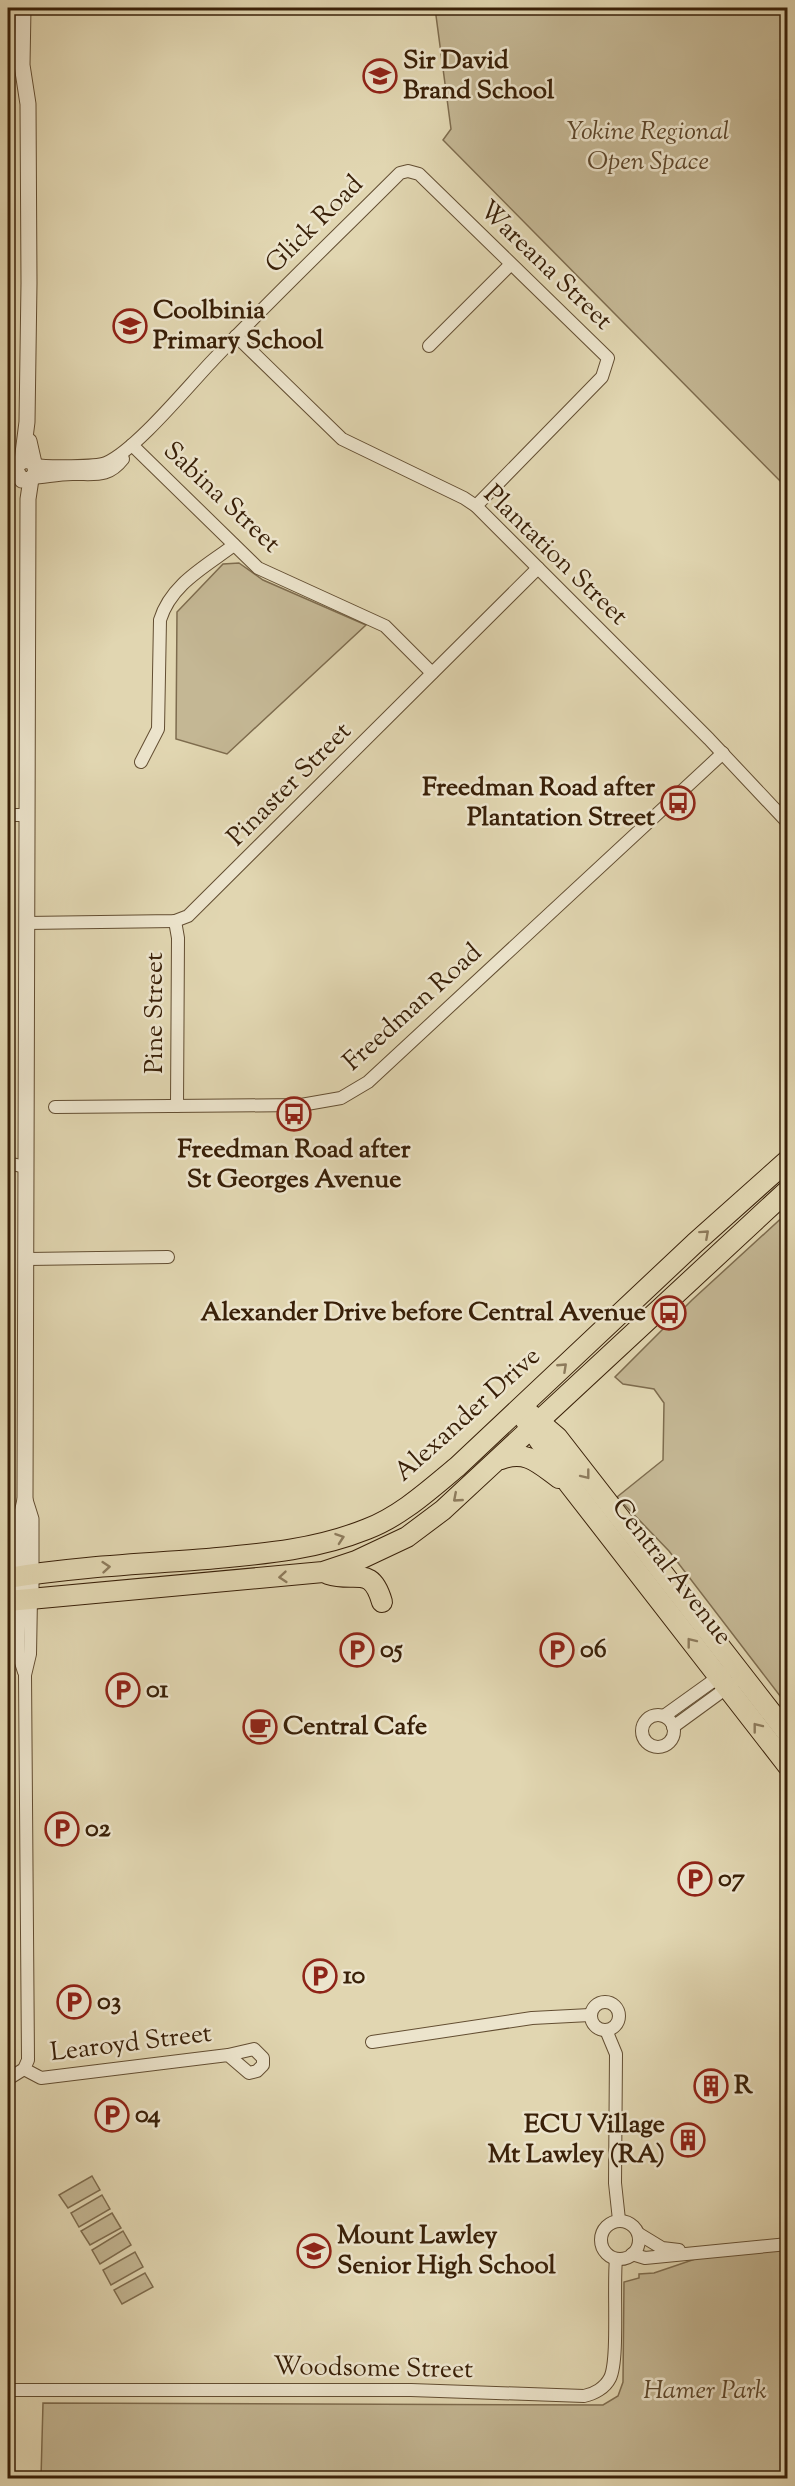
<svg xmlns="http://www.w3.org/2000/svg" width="795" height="2486" viewBox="0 0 795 2486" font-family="'Sorts Mill Goudy',serif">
  <rect width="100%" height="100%" fill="#e1d6b1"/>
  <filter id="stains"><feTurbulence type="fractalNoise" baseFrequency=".00333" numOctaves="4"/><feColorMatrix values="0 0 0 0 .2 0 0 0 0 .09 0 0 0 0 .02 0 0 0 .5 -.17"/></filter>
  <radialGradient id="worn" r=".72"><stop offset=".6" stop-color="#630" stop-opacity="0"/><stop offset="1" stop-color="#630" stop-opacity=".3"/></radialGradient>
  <g fill="#c4b794" stroke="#7e6c4e" stroke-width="1.5">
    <polygon points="435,8 787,8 787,488 443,140 451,129"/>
    <polygon points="239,563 263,580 366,625 227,754 176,739 177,612 223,564"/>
    <polygon points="787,1213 787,1705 669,1551 617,1497 663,1460 664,1403 654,1389 623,1384 615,1377 692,1300"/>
    <polygon points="13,1718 10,2054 8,2056 8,1719"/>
    <polygon points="92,2176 100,2190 68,2208 59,2195"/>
    <polygon points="102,2195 110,2209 79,2227 71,2213"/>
    <polygon points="112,2213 121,2228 90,2245 81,2231"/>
    <polygon points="123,2231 131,2245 100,2264 92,2250"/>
    <polygon points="787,2244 787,2478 41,2478 43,2403 603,2405 618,2396 623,2382 624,2282 639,2278 639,2274 654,2273 713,2253"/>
    <polygon points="135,2252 143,2267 111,2285 103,2270"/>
    <polygon points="145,2273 153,2287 122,2304 114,2290"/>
  </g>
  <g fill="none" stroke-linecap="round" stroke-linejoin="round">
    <defs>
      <g id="minor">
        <polyline points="236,336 342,439 464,498 476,506 709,739 788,823"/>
        <polyline points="429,346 510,265"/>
        <polyline points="132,445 258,568 385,626 432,673"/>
        <path d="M35,465C46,467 97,467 106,463C136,450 189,385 214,359C274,296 338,235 400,173L408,171L419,174L608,358L602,377L476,506"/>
        <path d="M32,478C47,477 62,473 76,474C97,474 109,477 123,459"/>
        <path d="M141,762L158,729L160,620C171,584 205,567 234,545"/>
        <polyline points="8,815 26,815"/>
        <polyline points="175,921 178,938 177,1106"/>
        <polyline points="26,923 175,921 188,916 538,568"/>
        <polyline points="55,1107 301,1105 341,1098 368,1082 723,753"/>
        <polyline points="8,1163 25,1167"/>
        <polyline points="28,1259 168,1257"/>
        <polyline points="20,1599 18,1653 24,1672"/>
        <circle cx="658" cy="1731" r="16"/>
        <polyline points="664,1716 724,1673"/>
        <polyline points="673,1727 732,1684"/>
        <circle cx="605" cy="2016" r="14"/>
        <polyline points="606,2030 616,2054 615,2183 619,2220"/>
        <polyline points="372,2042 532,2018 590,2015"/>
        <polyline points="24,2069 41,2078 228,2055 254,2049 263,2058 263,2065 257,2071 249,2073 228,2055"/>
        <polyline points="8,2079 24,2069 28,2060 25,1675 30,1654 31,1598"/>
        <circle cx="620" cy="2240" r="19"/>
        <polyline points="639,2234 662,2248 679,2250"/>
        <polyline points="632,2254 645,2258 788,2244"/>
        <path d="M8,2390H411L584,2396C594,2394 605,2388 610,2378C619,2360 613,2286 616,2259"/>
      </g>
      <g id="tertiary">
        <polyline points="29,441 36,472 31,479 22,480 16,471 18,464 25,460 32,462"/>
        <polyline points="22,461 27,422 29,283 28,104 22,65 23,8"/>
        <polyline points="25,1500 31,1519 31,1598"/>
        <polyline points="20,1599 21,1517 25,1500 28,499 31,479"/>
      </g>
      <g id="primary">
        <polyline points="529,1413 557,1437 788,1734"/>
        <polyline points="524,1418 569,1484 788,1766"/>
        <path d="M501,1459C527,1450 538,1463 559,1478"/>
        <path d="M328,1574C356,1583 371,1564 382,1602"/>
        <path d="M8,1578C73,1567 140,1564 207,1559C262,1554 315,1550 367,1529C401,1516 429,1490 457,1467L695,1243L788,1160"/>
        <polyline points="8,1601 323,1572 356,1561 407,1537 443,1510 788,1190"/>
      </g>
    </defs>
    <use href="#minor" stroke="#634e32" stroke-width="14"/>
    <use href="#tertiary" stroke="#634e32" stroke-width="17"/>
    <use href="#primary" stroke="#392008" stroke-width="22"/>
    <use href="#minor" stroke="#ece4cc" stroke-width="12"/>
    <use href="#tertiary" stroke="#ece4cc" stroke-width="15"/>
    <use href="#primary" stroke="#e1d6b1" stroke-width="20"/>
  </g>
  <defs><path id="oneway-chevron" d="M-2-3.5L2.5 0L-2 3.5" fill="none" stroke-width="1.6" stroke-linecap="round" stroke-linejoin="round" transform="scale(1.5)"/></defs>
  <g stroke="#8d7b5c">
    <use href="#oneway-chevron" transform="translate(705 1234) rotate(-42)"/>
    <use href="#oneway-chevron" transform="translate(563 1367) rotate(-43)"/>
    <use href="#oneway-chevron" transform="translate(586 1475) rotate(52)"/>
    <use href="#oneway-chevron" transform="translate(457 1498) rotate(139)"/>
    <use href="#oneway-chevron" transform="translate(340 1538) rotate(-19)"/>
    <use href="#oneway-chevron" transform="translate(106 1567) rotate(-5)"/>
    <use href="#oneway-chevron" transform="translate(283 1577) rotate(175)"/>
    <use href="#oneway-chevron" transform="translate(691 1642) rotate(-128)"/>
    <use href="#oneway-chevron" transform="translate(757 1727) rotate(-128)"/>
  </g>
  <defs>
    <symbol id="school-ring" viewBox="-11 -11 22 22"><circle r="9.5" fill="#ece4cc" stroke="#8f2418" stroke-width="1.5"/><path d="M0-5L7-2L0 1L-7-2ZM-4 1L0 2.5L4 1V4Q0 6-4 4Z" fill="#8f2418"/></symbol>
    <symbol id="bus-ring" viewBox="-11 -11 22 22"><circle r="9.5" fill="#ece4cc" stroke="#8f2418" stroke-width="1.5"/><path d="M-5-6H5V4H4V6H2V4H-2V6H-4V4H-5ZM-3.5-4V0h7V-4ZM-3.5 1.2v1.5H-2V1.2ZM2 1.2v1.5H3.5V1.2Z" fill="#8f2418"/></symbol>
    <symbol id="parking-ring" viewBox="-11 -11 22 22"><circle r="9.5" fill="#ece4cc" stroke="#8f2418" stroke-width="1.5"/><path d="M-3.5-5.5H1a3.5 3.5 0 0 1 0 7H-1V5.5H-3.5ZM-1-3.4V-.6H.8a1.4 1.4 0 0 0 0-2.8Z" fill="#8f2418"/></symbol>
    <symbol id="cafe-ring" viewBox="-11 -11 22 22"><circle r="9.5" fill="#ece4cc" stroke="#8f2418" stroke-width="1.5"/><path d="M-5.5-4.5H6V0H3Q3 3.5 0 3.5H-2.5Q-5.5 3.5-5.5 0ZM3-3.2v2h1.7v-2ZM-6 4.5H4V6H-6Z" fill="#8f2418"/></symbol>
    <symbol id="building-ring" viewBox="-11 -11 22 22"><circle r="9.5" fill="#ece4cc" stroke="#8f2418" stroke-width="1.5"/><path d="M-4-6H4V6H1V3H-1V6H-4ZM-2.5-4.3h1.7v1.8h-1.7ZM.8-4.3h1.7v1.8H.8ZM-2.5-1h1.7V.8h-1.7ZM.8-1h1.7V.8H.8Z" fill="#8f2418"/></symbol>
  </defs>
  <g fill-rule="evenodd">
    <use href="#school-ring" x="361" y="57" width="38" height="38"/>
    <use href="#school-ring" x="111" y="307" width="38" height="38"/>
    <use href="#bus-ring" x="659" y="784" width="38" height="38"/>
    <use href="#bus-ring" x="275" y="1095" width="38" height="38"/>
    <use href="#bus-ring" x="650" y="1294" width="38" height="38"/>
    <use href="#parking-ring" x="338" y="1631" width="38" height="38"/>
    <use href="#parking-ring" x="538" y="1631" width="38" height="38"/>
    <use href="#parking-ring" x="104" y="1671" width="38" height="38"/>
    <use href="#cafe-ring" x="241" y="1708" width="38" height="38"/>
    <use href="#parking-ring" x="43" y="1810" width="38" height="38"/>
    <use href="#parking-ring" x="676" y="1860" width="38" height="38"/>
    <use href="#parking-ring" x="301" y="1957" width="38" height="38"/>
    <use href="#parking-ring" x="55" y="1983" width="38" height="38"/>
    <use href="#building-ring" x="692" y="2067" width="38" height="38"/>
    <use href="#parking-ring" x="93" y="2096" width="38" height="38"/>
    <use href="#building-ring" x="669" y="2121" width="38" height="38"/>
    <use href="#school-ring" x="295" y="2232" width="38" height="38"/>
  </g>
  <g text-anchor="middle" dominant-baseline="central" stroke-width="5" stroke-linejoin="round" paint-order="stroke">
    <g font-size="26" font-weight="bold" fill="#392008" stroke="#ece4cc" text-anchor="start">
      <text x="403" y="61">Sir David<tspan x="403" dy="30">Brand School</tspan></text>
      <text x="153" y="311">Coolbinia<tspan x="153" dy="30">Primary School</tspan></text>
      <text x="655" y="788" text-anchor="end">Freedman Road after<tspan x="655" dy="30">Plantation Street</tspan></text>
      <text x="294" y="1150" text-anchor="middle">Freedman Road after<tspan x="294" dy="30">St Georges Avenue</tspan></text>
      <text x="646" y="1313" text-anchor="end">Alexander Drive before Central Avenue</text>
      <text x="380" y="1650">05</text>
      <text x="580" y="1650">06</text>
      <text x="146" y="1690">01</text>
      <text x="283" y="1727">Central Cafe</text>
      <text x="85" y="1829">02</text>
      <text x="718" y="1879">07</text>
      <text x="343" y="1976">10</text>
      <text x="97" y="2002">03</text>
      <text x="734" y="2086">R</text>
      <text x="135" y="2115">04</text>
      <text x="665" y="2125" text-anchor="end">ECU Village<tspan x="665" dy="30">Mt Lawley (RA)</tspan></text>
      <text x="337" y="2236">Mount Lawley<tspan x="337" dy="30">Senior High School</tspan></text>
    </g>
    <g font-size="26" font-style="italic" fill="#5c462b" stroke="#ece4cc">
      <text x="648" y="132">Yokine Regional<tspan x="648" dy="30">Open Space</tspan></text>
      <text x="705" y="2391">Hamer Park</text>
    </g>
    <g font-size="26" fill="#392008" stroke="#ece4cc">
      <text transform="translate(315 225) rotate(-45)">Glick Road</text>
      <text transform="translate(545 266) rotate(44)">Wareana Street</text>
      <text transform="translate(221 498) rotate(43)">Sabina Street</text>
      <text transform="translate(555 556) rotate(44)">Plantation Street</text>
      <text transform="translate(290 785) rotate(-45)">Pinaster Street</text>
      <text transform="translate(413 1008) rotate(-42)">Freedman Road</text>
      <text transform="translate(155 1013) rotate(-90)">Pine Street</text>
      <text transform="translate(468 1415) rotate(-42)">Alexander Drive</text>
      <text transform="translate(671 1572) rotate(52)">Central Avenue</text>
      <text transform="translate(131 2044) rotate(-7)">Learoyd Street</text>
      <text transform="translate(373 2369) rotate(1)">Woodsome Street</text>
    </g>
  </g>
  <rect width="795" height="2486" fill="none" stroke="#e1d6b1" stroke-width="30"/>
  <rect x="9" y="9" width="777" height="2468" fill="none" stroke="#392008" stroke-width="3"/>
  <rect x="15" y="15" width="765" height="2456" fill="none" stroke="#392008" stroke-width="1.5"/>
  <rect width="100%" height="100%" filter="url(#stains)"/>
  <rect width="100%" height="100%" fill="url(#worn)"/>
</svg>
